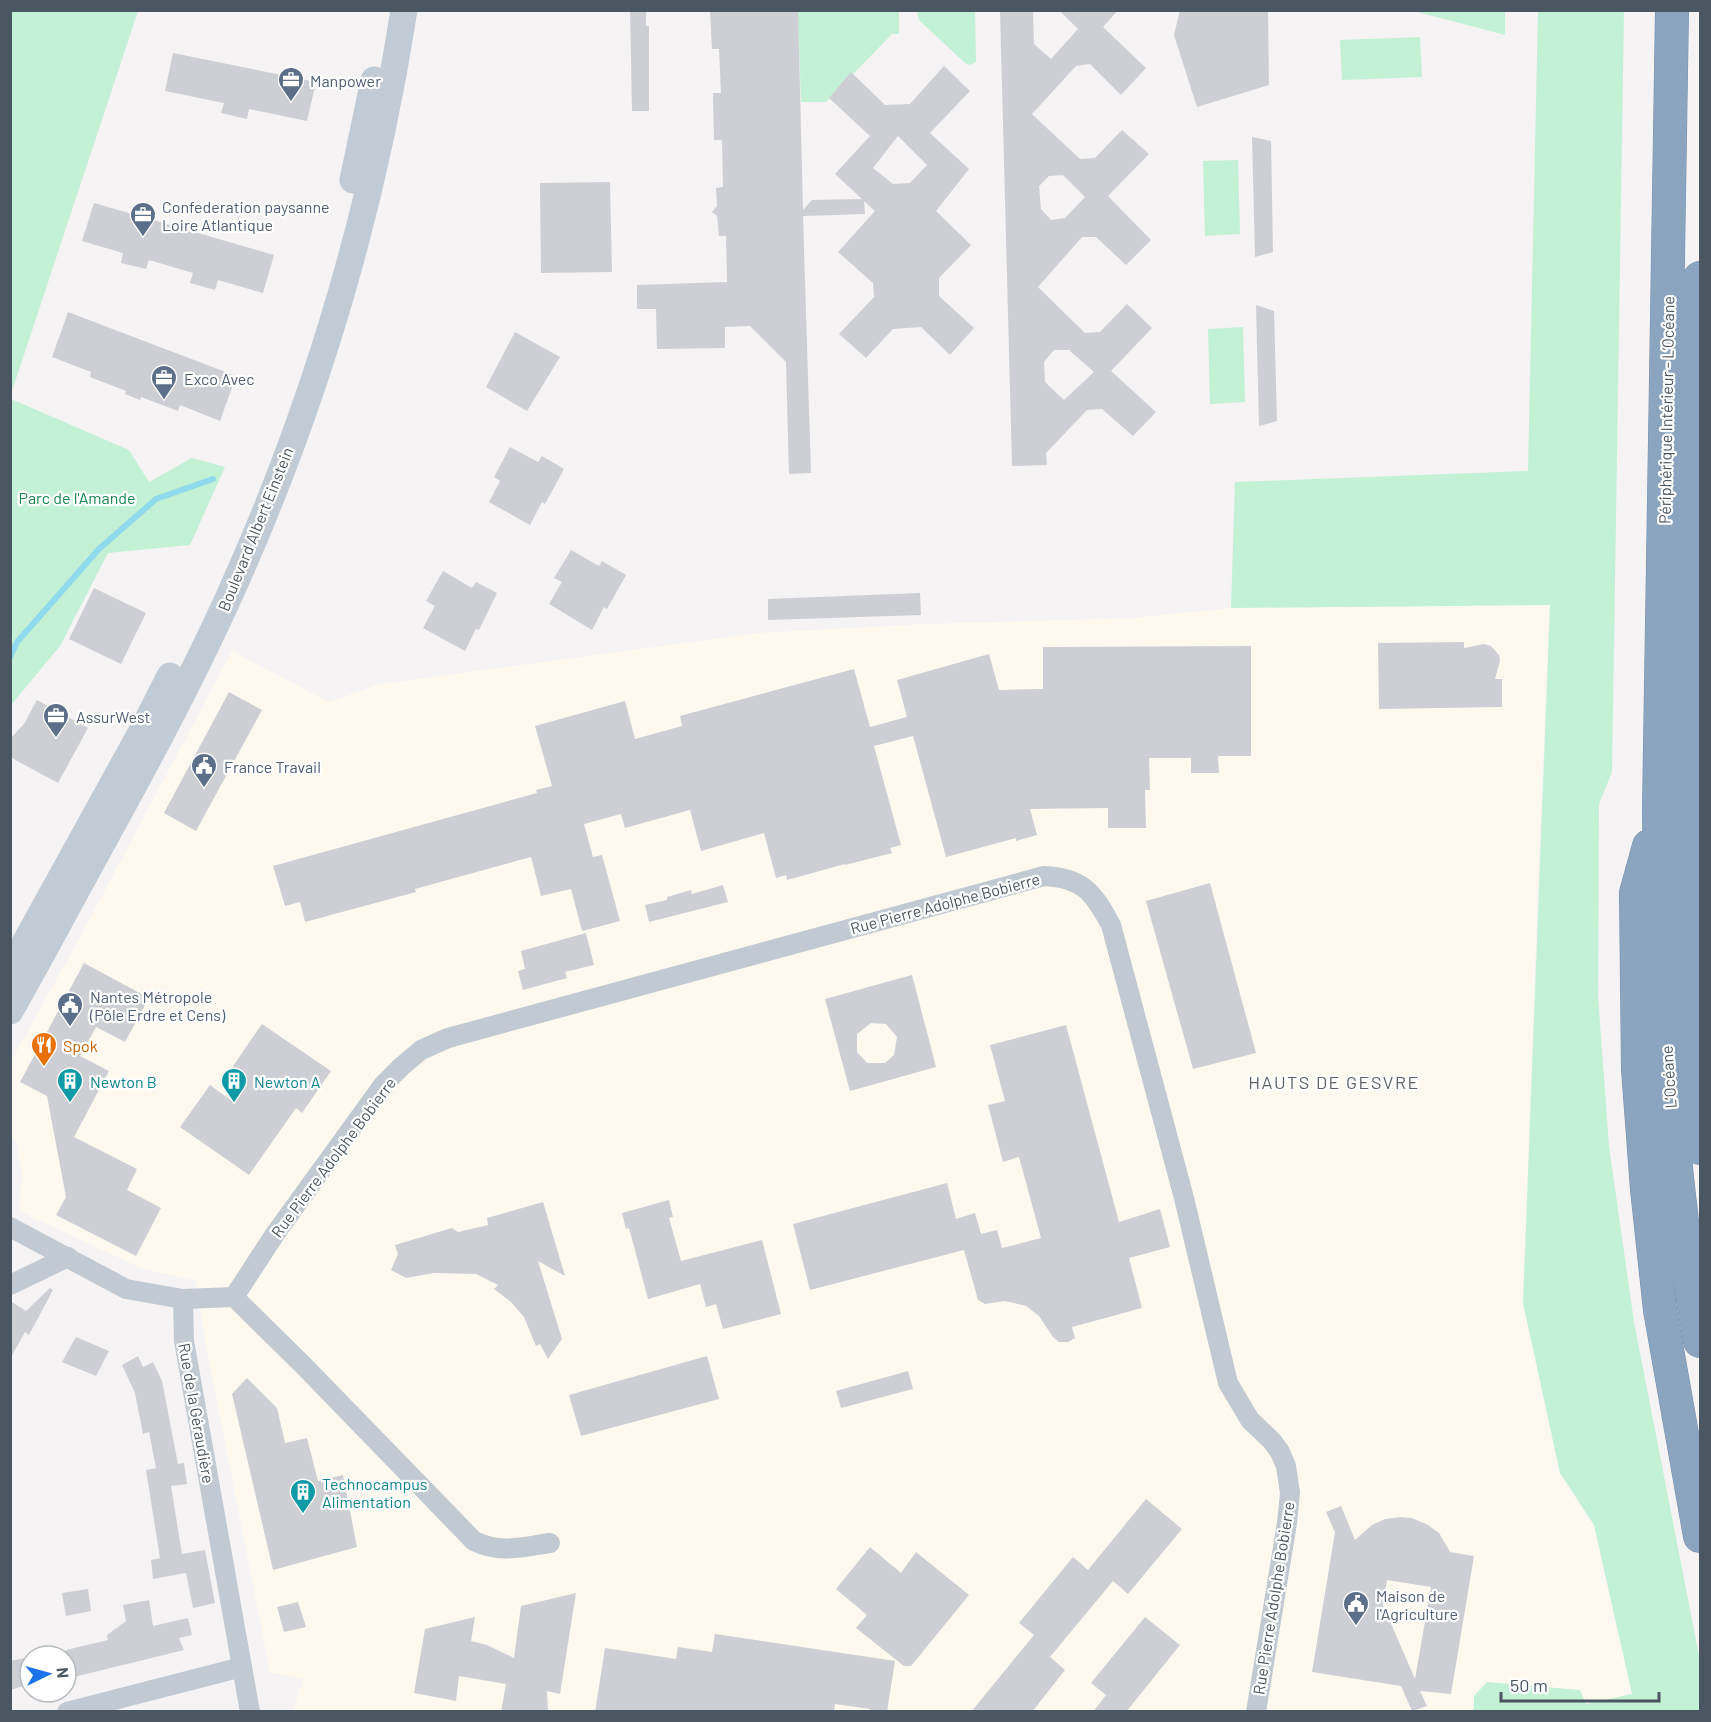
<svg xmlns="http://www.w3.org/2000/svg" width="1711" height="1722" viewBox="0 0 1711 1722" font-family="Barlow,sans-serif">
  <rect width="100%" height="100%" fill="#f5f3f3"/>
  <polygon fill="#fdf9ef" points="1550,604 1540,829 1523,1303 1560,1473 1594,1525 1632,1694 1585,1704 1511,1712 293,1711 303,1679 270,1672 207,1351 196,1281 141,1268 19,1211 22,1176 17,1144 11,1133 10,1063 79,939 232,651 329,702 380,684 758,633 925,624 1133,618 1231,608"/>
  <g fill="#c3f1d5">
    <polygon points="10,11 138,11 11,394 10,394"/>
    <polygon points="798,11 899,11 899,34 892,34 826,102 801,102"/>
    <polygon points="917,11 975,11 976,62 970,65 965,63 919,20"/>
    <polygon points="1414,11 1505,11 1505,35"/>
    <polygon points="1538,11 1624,11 1612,772 1599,804 1598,996 1609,1146 1634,1322 1700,1661 1700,1711 1470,1711 1474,1709 1474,1696 1487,1682 1580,1690 1586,1704 1632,1694 1594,1525 1560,1473 1523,1303 1550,605 1231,608 1235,482 1528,471"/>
    <polygon points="1420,37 1422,77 1342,80 1340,40"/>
    <polygon points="1238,160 1240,234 1205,236 1203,161"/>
    <polygon points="1243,327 1245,402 1210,404 1208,329"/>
    <polygon points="11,399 129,450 149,482 192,458 225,467 190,545 108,553 60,646 11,705"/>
  </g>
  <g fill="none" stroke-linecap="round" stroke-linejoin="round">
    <polyline stroke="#90daee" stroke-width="6" points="10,657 17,642 99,549 156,499 213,479"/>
  </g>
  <g fill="#cdcfd5" fill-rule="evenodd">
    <polygon points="630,10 646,10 646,26 649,26 649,111 632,111"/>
    <path d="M710,10H798L803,210L812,200L862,199L835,174L870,136L829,98L851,72L885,105L910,104L944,66L970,91L930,133L969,169L936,211L971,245L939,278V296L974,328L950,355L921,327L893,329L866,358L839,334L874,297L873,283L838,252L875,211L864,201L865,214L803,216L811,473L789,474L786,362L750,326L725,327V348L657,349L656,309H637V285L727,282L726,236H719L717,216L712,212L717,206L716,188L723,187L722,140H714L713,93H721L719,49H712ZM898,136L927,165L910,183L893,184L873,168Z"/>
    <path d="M1000,10H1033L1034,44L1051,59L1078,29L1059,10H1118L1103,27L1146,68L1121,95L1090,64L1076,66L1032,114L1080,159L1095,158L1122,130L1149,154L1108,196L1151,240L1126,265L1096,237H1082L1038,287L1085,333L1100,332L1127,304L1152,328L1111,371L1156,412L1133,436L1102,409L1087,410L1046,453L1047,465L1012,466ZM1063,175L1085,197L1065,218L1051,220L1041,209L1039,186L1049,176ZM1054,350H1069L1094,372L1064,400L1045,382L1044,362Z"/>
    <polygon points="1180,10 1268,10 1269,85 1197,107 1174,35"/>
    <polygon points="173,53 316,82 307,121 249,109 247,119 221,113 224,103 165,91"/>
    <polygon points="1252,137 1271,141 1273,252 1255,257"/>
    <polygon points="610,182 612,272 541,273 540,183"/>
    <polygon points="94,203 274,255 263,293 218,280 215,290 190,283 193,273 149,260 146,269 121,263 123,253 82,241"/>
    <polygon points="1256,305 1274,311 1277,421 1259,426"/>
    <polygon points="68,312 236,376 220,421 180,405 178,411 141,397 140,400 125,394 126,391 90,377 91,372 52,357"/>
    <polygon points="515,332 560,357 527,411 486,387"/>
    <polygon points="510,447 538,462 542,456 564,469 545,504 542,502 530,525 489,502 500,481 494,477"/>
    <polygon points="571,550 599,566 602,561 626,575 607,609 604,607 592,630 549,604 562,582 554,578"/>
    <polygon points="443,571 472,588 476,582 497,593 479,630 476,629 465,651 423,628 435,606 426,601"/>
    <polygon points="94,588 146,613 121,664 69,639"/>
    <polygon points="920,593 921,615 768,620 768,599"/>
    <polygon points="1464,642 1464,648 1484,644 1491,646 1499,655 1500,661 1495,679 1502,679 1502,707 1379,709 1378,643"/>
    <polygon points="1251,646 1251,756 1218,756 1219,773 1191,773 1191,758 1149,758 1150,790 1145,790 1146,828 1108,828 1108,808 1030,809 1037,835 1016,841 1016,838 946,857 913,736 874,746 901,845 890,848 892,853 845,865 845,864 787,880 786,875 776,878 764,833 701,851 690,810 625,828 621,814 584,824 593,857 602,855 620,921 582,931 571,889 541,896 531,857 415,889 416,892 305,922 300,902 285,906 273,866 537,793 536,790 552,786 535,726 625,701 635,739 682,726 680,716 854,669 870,727 907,717 897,680 989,654 999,690 1043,689 1043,647"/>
    <polygon points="229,692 262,710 196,831 164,813"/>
    <polygon points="37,700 88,728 58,783 10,757 10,739 24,724"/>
    <polygon points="1210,883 1256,1053 1193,1069 1146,901"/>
    <polygon points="723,885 728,902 649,922 645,905 667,900 667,897 691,890 692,894"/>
    <polygon points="586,933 594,965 565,972 567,978 523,990 518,971 525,969 521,951"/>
    <polygon points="84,963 149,998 125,1042 96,1027 80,1056 109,1071 74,1137 137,1169 127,1190 161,1208 136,1256 56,1215 66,1197 47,1096 20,1082"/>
    <path d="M912,975L936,1067L850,1091L825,999ZM871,1023L886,1024L897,1037L894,1055L885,1063H867L857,1052V1034Z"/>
    <polygon points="262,1024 331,1071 302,1113 296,1108 249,1175 180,1127 210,1085 236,1104 233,1066"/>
    <polygon points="1066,1025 1119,1222 1160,1209 1170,1247 1129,1258 1142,1308 1072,1327 1075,1338 1068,1342 1059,1342 1053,1337 1039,1316 1026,1306 1005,1301 985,1304 978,1300 964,1250 810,1290 793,1224 947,1183 956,1219 975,1213 981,1234 997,1230 1002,1248 1041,1238 1019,1157 1003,1162 988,1105 1005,1101 990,1045"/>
    <polygon points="669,1200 673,1217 669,1218 681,1261 762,1240 781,1314 723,1329 716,1304 706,1307 700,1284 648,1299 629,1228 626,1229 622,1213"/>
    <polygon points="543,1202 565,1276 538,1261 562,1339 548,1359 540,1344 536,1346 524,1317 511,1302 494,1289 498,1285 476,1274 434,1273 406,1278 391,1270 398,1254 395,1245 452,1228 458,1232 488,1225 487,1218"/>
    <polygon points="50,1288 53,1290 29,1335 25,1332 10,1359 10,1301 26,1311"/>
    <polygon points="76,1337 109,1351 96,1376 62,1362"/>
    <polygon points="138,1356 143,1367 153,1362 162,1381 178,1464 184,1463 187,1484 171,1486 182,1554 205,1550 215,1603 193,1608 186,1573 153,1579 151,1560 160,1558 146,1470 156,1468 149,1432 143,1434 135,1393 122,1365"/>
    <polygon points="707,1356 719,1399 581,1436 569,1395"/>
    <polygon points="908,1371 913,1389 841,1408 836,1391"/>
    <polygon points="247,1378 277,1408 285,1443 307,1438 318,1481 343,1475 357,1547 273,1570 232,1394"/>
    <polygon points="1146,1499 1182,1529 1128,1594 1113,1581 1050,1657 1065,1670 1032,1712 971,1712 1034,1635 1019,1623 1073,1557 1088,1570"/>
    <path d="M1341,1506L1355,1540L1372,1525L1385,1519L1401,1517L1412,1518L1428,1525L1439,1533L1450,1552L1474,1556L1451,1694L1420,1691L1427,1706L1412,1711L1401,1686L1312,1672L1335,1532L1326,1512ZM1387,1580L1431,1587L1415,1679L1383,1605Z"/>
    <polygon points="870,1547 901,1573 916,1552 969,1595 911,1666 904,1666 856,1628 867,1615 836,1589"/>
    <polygon points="88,1589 91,1611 66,1616 62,1593"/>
    <polygon points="576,1593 560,1694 547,1691 548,1712 501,1712 506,1684 459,1676 456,1701 414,1693 425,1629 475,1617 471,1641 487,1645 514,1658 521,1606"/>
    <polygon points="149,1600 153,1626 188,1618 192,1635 179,1638 184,1650 66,1679 66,1650 108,1640 107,1635 126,1621 123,1605"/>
    <polygon points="298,1602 306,1627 284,1632 277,1607"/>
    <polygon points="1145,1617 1180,1645 1126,1712 1093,1712 1106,1695 1091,1683"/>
    <polygon points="715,1634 895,1661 887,1712 869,1712 870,1709 835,1704 834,1712 595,1712 605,1648 676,1659 678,1647 712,1652"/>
    <polygon points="30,1657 30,1684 10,1690 10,1661"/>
  </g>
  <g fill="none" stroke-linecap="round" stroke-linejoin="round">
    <defs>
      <g id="highway">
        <path d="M1672,10L1659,810C1661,988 1668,1165 1700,1341"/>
        <path d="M1700,278C1695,568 1671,859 1700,1148"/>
        <polyline points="1649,846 1636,893 1638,1069 1647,1189 1660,1310 1700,1536"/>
      </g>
    </defs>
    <use href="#highway" stroke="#7690ad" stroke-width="34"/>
    <g stroke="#c1cad2" stroke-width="20">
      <path d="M10,1227L126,1289L183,1299L234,1297L275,1234L383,1085L401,1067L421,1050L448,1038L1044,876C1083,878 1093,892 1111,925L1184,1198L1228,1383L1250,1420L1272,1441L1280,1452L1286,1466L1290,1493L1287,1523L1256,1712"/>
      <polyline points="10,1285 68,1257"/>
      <path d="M234,1297L304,1366L474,1541C500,1554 523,1547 550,1543"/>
      <polyline points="183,1299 184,1341 250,1712"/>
      <polyline points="67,1712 242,1667"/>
    </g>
    <g stroke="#c1cbd6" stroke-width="27">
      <polyline points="353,180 374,80"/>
      <polyline points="10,970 142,731 170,676"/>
      <path d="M10,1011C39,960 66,909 94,858C142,771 190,683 231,592C314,408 373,210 404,10"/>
    </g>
    <use href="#highway" stroke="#8ba5c1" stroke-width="33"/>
  </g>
  <defs>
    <symbol id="office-pin" viewBox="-11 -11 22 30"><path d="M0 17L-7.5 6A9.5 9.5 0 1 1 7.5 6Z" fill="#5c6f8a" stroke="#fff"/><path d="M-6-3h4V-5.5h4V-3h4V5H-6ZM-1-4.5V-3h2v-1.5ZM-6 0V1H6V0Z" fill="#fff"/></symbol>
    <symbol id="civic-pin" viewBox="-11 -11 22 30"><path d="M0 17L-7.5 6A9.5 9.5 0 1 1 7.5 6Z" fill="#5c6f8a" stroke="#fff"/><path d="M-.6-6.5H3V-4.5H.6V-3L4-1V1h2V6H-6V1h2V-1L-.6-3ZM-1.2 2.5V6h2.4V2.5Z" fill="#fff"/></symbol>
    <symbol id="restaurant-pin" viewBox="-11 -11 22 30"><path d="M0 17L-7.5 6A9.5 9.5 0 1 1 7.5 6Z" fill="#e8710a" stroke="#fff"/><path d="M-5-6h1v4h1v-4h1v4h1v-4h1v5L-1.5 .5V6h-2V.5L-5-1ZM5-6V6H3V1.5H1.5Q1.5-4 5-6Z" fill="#fff"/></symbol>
    <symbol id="building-pin" viewBox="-11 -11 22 30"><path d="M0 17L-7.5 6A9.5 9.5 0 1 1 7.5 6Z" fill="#0f9aa8" stroke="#fff"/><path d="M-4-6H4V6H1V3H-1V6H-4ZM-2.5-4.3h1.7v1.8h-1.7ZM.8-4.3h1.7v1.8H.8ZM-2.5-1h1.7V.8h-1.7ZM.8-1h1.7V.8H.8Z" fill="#fff"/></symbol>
  </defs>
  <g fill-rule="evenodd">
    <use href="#office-pin" x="276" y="65" width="30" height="40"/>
    <use href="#office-pin" x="128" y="200" width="30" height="40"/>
    <use href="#office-pin" x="149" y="363" width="30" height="40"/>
    <use href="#office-pin" x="41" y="701" width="30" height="40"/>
    <use href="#civic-pin" x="189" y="751" width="30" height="40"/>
    <use href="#civic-pin" x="55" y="990" width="30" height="40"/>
    <use href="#restaurant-pin" x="29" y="1030" width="30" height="40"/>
    <use href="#building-pin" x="55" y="1066" width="30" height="40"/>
    <use href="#building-pin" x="219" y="1066" width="30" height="40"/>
    <use href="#building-pin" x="288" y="1477" width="30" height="40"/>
    <use href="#civic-pin" x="1341" y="1589" width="30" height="40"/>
  </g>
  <g text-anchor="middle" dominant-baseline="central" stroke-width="4.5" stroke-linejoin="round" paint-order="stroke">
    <g font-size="16" fill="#4e5e75" stroke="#fff" text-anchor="start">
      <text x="310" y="80">Manpower</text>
      <text x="162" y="206">Confederation paysanne<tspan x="162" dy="18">Loire Atlantique</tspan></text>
      <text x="184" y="378">Exco Avec</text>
      <text x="76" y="716">AssurWest</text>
      <text x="224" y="766">France Travail</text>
      <text x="90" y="996">Nantes Métropole<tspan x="90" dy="18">(Pôle Erdre et Cens)</tspan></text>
      <text x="1376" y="1595">Maison de<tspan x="1376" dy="18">l'Agriculture</tspan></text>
    </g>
    <g font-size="16" fill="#4a5661" stroke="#fff">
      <text transform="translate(1666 410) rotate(-89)">Périphérique Intérieur - L’Océane</text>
      <text transform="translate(255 529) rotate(-68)">Boulevard Albert Einstein</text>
      <text transform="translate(945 903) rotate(-15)">Rue Pierre Adolphe Bobierre</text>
      <text transform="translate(1668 1077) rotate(-94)">L’Océane</text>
      <text transform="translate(333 1157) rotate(-53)">Rue Pierre Adolphe Bobierre</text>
      <text transform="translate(197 1413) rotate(80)">Rue de la Géraudière</text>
      <text transform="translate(1273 1598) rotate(-81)">Rue Pierre Adolphe Bobierre</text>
    </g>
    <g font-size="16" fill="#17864f" stroke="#fff">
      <text x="77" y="497">Parc de l'Amande</text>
    </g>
    <g font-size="16" fill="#c56008" stroke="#fff" text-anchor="start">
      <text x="63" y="1045">Spok</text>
    </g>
    <g font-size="16" fill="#0d838f" stroke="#fff" text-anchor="start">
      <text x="90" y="1081">Newton B</text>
      <text x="254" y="1081">Newton A</text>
      <text x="322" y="1483">Technocampus<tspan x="322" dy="18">Alimentation</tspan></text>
    </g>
    <g font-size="18" letter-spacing="1.5" fill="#5f6368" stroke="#fff">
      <text x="1334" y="1082">HAUTS DE GESVRE</text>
    </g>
  </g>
  <rect width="1711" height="1722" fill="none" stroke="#4a5661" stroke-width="24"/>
  <g transform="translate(48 1674) rotate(85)"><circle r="28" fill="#ffffff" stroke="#b7bbc0" stroke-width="1.5"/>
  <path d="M0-4.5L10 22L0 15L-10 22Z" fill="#1a73e8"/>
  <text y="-9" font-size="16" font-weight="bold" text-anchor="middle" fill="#4a5661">N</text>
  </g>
  <path d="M1501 1692v9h158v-9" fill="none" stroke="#4a5661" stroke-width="3"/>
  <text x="1510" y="1692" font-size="18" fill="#4a5661" stroke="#ffffff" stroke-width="4.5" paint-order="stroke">50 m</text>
</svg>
